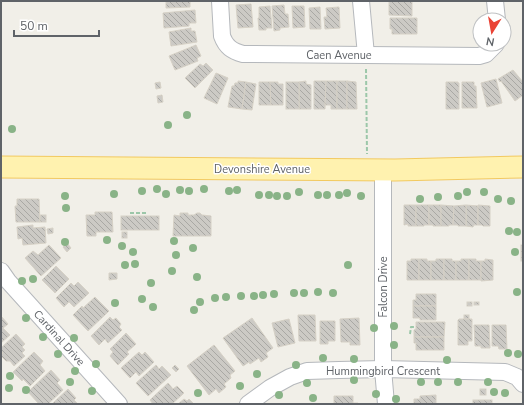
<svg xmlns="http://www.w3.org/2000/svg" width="524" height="405" viewBox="0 0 524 405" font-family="'Nunito Sans',sans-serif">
  <defs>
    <pattern id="building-back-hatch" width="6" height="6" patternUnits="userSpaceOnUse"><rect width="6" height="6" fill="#cccac5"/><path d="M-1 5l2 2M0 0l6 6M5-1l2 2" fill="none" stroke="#a9a8a4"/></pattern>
  </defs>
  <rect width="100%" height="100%" fill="#f1efe8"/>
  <g fill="url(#building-back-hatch)" stroke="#d6d1c6">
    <polygon points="166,1 190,1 190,7 166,8"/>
    <polygon points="389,1 412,1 412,16 389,15"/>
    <polygon points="251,4 253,27 238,28 236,5"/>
    <polygon points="284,5 285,14 288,14 289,27 280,28 280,30 274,31 272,6"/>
    <polygon points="270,6 272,28 266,28 266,30 259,30 258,18 259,18 259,7"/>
    <polygon points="292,6 304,6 305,27 293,28"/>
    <polygon points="320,7 321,29 310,29 309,8"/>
    <polygon points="339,7 340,28 325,29 324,17 327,17 326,8"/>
    <polygon points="195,10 196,23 189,23 189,26 164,28 163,13"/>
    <polygon points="390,18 417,18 417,34 392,34 392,29 390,29"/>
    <polygon points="191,28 191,31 195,31 197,42 171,46 169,32"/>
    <polygon points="196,45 201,56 197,58 198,61 175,70 169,56"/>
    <polygon points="206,63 213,70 195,88 185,78 200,64 203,66"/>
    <polygon points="513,70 523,82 523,95 515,101 501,81 500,82 498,79"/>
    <polygon points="216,73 228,78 217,104 204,98"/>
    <polygon points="496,79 502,103 487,107 481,83"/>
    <polygon points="238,81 246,82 242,109 228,107 232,86 234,86 235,83 238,83"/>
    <polygon points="306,81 306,84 311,85 311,109 299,109 299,82"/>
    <polygon points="314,81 326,81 325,109 314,109"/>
    <polygon points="326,81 337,81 337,109 331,109 331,105 325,105"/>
    <rect x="337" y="81" width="10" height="28"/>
    <polygon points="347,81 356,82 357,109 347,109"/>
    <polygon points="160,82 161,88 156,89 155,83"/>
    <polygon points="246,82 256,84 252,110 242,109"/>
    <polygon points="259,82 270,82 271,105 259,105"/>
    <polygon points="270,82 278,82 278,84 283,84 283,105 271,105"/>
    <rect x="286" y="82" width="13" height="27"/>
    <polygon points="446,82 458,82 458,83 459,83 459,109 446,109"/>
    <polygon points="462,82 474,82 474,86 476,86 477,108 462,108"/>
    <polygon points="162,95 163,102 158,103 157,96"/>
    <polygon points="17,199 39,199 40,222 16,222 15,206 17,206"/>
    <polygon points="404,205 416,205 416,226 408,226 408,224 404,225"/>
    <polygon points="416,205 429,205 429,225 424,225 424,226 416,226"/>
    <polygon points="429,205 441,205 441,226 433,226 433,225 429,225"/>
    <polygon points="441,205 454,206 453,225 449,225 449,226 441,226"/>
    <polygon points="466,205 478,206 478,225 474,225 473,227 466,226"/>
    <polygon points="466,205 466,226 458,226 458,225 453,225 454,206"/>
    <polygon points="478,205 490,206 490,226 483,226 482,225 478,225"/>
    <polygon points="95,212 112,212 113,232 96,232 96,236 87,236 86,215 95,215"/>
    <polygon points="180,213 188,213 188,215 194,215 197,213 200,213 202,215 211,216 211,236 173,236 174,215 180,216"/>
    <rect x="40" y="215" width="6" height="7"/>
    <rect x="121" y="216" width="38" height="14"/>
    <polygon points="33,225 33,228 45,227 46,243 23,245 22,238 18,239 17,227"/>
    <polygon points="53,228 53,233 48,234 47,229"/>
    <rect x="122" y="232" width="5" height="6"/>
    <polygon points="67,243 71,248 67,252 63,247"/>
    <polygon points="49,245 61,258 41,276 25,258 33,251 38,255"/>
    <rect x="521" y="245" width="2" height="16"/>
    <polygon points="411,259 419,259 419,280 407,280 407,261 411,261"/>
    <polygon points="419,259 427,259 427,261 431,261 431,280 419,280"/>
    <polygon points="436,259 444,259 444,280 431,280 431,261 436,261"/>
    <polygon points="444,259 452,259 452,261 456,261 456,280 444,280"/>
    <polygon points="461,259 469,259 469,280 456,280 456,261 461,261"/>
    <polygon points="469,259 476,259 476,261 481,261 481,280 469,280"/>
    <polygon points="485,259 493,260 493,280 481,281 481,261 485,261"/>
    <polygon points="56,266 69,279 55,293 42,280"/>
    <polygon points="109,273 117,273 117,279 109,280"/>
    <polygon points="78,282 89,293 74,307 69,302 64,307 56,298 71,283 74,286"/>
    <polygon points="416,294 436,294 436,306 413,306 413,300 416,300"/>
    <polygon points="95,297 109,311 88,331 73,315 82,306 83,308"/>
    <rect x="467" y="302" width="5" height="4"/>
    <rect x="474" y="302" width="5" height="3"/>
    <polygon points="413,306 436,306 436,320 420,320 420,318 413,318"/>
    <polygon points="298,315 315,315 316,341 299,341"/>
    <rect x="464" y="315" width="5" height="4"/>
    <polygon points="1,316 8,324 3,328 10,335 1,343"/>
    <polygon points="110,317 113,320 116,318 121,324 119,327 122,330 108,343 105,339 99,345 91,336"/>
    <polygon points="252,318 273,348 266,353 268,357 261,362 259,358 250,364 249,362 243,366 223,338"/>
    <polygon points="359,318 360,345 350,345 350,342 341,342 340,319"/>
    <polygon points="289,319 295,343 278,347 272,323"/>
    <polygon points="459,319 472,319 472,341 468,341 468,345 458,345 458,320"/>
    <polygon points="320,321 335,321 335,341 328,341 328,344 320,344"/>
    <polygon points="416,322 445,322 444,337 414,337 414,330 416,329"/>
    <polygon points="474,325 489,325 490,348 481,348 481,346 475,346"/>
    <polygon points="492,325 506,325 507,349 499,349 498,346 492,346"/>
    <polygon points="126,333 136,344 127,352 129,354 118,365 110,356 113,352 110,349"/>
    <polygon points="16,334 25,344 22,347 25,350 22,353 25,356 14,366 10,361 6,361 1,356 1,355 3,353 1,351 1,348"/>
    <polygon points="414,337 444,337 444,350 416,350 416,343 414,343"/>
    <polygon points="214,345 235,371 230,375 231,378 224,384 226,387 219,393 216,389 209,395 187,366"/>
    <polygon points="34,352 43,361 40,365 45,371 30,386 23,379 22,381 13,372"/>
    <polygon points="139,352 142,355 145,352 154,362 139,376 136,372 130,378 121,368"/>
    <polygon points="156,365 159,369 162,366 171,375 148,396 136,383"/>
    <polygon points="175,365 179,369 176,372 172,368"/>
    <polygon points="51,370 60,380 57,383 63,390 48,404 39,404 28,392"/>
    <polygon points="168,383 173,389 177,386 184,393 172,404 153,404 150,400"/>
    <polygon points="68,389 76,398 74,400 78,404 52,404"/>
    <rect x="480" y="389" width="6" height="6"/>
    <polygon points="436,395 436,404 414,404 414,399 420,399 420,396"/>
    <polygon points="334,396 353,396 353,403 358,403 358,404 334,404"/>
    <polygon points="184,399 187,401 189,399 194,404 178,404"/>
    <rect x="473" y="400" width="19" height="4"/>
  </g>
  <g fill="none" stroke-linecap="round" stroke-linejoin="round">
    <defs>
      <g id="minor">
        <path d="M220,1L222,36C226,47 232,51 243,54L366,55L479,56L486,54L496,44"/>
        <polyline points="361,1 366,55"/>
        <polyline points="495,1 497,20"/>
        <polyline points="383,170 383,369 386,404"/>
        <polyline points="1,271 8,281 119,404"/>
        <polyline points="248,404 270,388 290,377 307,371 339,370 383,369 505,372 517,377 523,384"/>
      </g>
      <polyline id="major" points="1,167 395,170 523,167"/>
    </defs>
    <use href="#minor" stroke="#b5b8bc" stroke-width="18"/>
    <use href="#major" stroke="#f2c960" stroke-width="23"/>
    <g stroke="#9cc7a9" stroke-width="2" stroke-dasharray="4 2" stroke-linecap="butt">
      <polyline points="366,69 367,154"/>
      <polyline points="130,213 147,213"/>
      <polyline points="410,334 411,327 415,327"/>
    </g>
    <use href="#minor" stroke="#fff" stroke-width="16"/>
    <use href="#major" stroke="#fff2af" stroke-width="21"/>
  </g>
  <g fill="#89b387">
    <circle cx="187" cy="115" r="4"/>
    <circle cx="168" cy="125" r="4"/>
    <circle cx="12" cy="129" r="4"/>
    <circle cx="157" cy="189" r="4"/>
    <circle cx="204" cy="189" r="4"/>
    <circle cx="180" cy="190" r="4"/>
    <circle cx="237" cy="190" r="4"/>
    <circle cx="142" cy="191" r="4"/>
    <circle cx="189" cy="191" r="4"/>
    <circle cx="229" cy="191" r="4"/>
    <circle cx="299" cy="192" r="4"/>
    <circle cx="467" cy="192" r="4"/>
    <circle cx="484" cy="192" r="4"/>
    <circle cx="347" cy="193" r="4"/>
    <circle cx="114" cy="194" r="4"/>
    <circle cx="166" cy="194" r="4"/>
    <circle cx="259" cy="195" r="4"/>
    <circle cx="269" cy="195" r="4"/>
    <circle cx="318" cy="195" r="4"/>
    <circle cx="327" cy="195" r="4"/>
    <circle cx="339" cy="195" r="4"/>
    <circle cx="65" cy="196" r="4"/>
    <circle cx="277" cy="196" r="4"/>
    <circle cx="287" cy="196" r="4"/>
    <circle cx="361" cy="196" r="4"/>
    <circle cx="458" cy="196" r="4"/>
    <circle cx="438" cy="197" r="4"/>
    <circle cx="420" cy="199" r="4"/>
    <circle cx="498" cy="199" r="4"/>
    <circle cx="511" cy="201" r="4"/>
    <circle cx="66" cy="208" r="4"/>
    <circle cx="509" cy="231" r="4"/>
    <circle cx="517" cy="232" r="4"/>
    <circle cx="107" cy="240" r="4"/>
    <circle cx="174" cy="241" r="4"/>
    <circle cx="65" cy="242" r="4"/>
    <circle cx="122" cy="246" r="4"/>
    <circle cx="193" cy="248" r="4"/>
    <circle cx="133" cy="252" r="4"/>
    <circle cx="515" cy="252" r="4"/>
    <circle cx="176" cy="255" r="4"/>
    <circle cx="135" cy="264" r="4"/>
    <circle cx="125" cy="265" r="4"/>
    <circle cx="348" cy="265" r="4"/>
    <circle cx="172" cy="271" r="4"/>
    <circle cx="197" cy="277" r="4"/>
    <circle cx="33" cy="279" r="4"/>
    <circle cx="22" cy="281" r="4"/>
    <circle cx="151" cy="283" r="4"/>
    <circle cx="318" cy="292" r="4"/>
    <circle cx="517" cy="292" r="4"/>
    <circle cx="294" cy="293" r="4"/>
    <circle cx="304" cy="293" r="4"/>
    <circle cx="333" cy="293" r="4"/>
    <circle cx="274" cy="294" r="4"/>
    <circle cx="263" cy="295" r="4"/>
    <circle cx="241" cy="296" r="4"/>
    <circle cx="254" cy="296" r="4"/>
    <circle cx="226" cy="297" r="4"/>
    <circle cx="215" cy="298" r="4"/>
    <circle cx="142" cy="299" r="4"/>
    <circle cx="200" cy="302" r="4"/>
    <circle cx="115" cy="303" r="4"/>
    <circle cx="153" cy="307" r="4"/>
    <circle cx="194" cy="310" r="4"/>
    <circle cx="26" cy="318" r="4"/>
    <circle cx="394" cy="326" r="4"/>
    <circle cx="374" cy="328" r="4"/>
    <circle cx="43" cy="337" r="4"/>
    <circle cx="74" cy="338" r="4"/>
    <circle cx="394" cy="345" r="4"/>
    <circle cx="508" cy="353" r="4"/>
    <circle cx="58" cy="354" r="4"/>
    <circle cx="518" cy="354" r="4"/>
    <circle cx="323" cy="358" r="4"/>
    <circle cx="354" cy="359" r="4"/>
    <circle cx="447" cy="360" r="4"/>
    <circle cx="96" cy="364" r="4"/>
    <circle cx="296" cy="365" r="4"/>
    <circle cx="75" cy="371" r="4"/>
    <circle cx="257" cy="374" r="4"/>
    <circle cx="10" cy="376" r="4"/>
    <circle cx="354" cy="380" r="4"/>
    <circle cx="70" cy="382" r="4"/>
    <circle cx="421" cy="382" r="4"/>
    <circle cx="438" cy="382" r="4"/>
    <circle cx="458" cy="382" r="4"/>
    <circle cx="488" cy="382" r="4"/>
    <circle cx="307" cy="383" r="4"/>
    <circle cx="240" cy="386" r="4"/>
    <circle cx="9" cy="388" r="4"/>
    <circle cx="26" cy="390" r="4"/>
    <circle cx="92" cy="391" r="4"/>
    <circle cx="494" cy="392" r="4"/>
    <circle cx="198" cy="393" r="4"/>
    <circle cx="505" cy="393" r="4"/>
    <circle cx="376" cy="394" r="4"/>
    <circle cx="279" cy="395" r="4"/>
    <circle cx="313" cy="398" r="4"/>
    <circle cx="396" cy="399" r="4"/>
  </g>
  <g text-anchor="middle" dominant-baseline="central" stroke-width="3" stroke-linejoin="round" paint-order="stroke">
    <g font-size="11" fill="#5f6368" stroke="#fff">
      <text x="339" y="55">Caen Avenue</text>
      <text x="262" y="169">Devonshire Avenue</text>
      <text transform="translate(383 287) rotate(-90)">Falcon Drive</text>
      <text transform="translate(59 338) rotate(48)">Cardinal Drive</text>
      <text x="383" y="371">Hummingbird Crescent</text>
    </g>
  </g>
  <rect width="524" height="405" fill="none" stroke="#5f6368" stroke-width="4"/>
  <g transform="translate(492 32) rotate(191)"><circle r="19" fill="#ffffff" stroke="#bfc1c3"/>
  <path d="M0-3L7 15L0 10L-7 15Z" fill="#ea4335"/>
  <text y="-6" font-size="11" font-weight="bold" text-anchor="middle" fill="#5f6368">N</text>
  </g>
  <path d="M14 30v6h85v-6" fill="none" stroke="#5f6368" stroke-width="2"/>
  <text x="20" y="30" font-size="12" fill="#5f6368" stroke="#ffffff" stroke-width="3" paint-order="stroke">50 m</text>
</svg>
